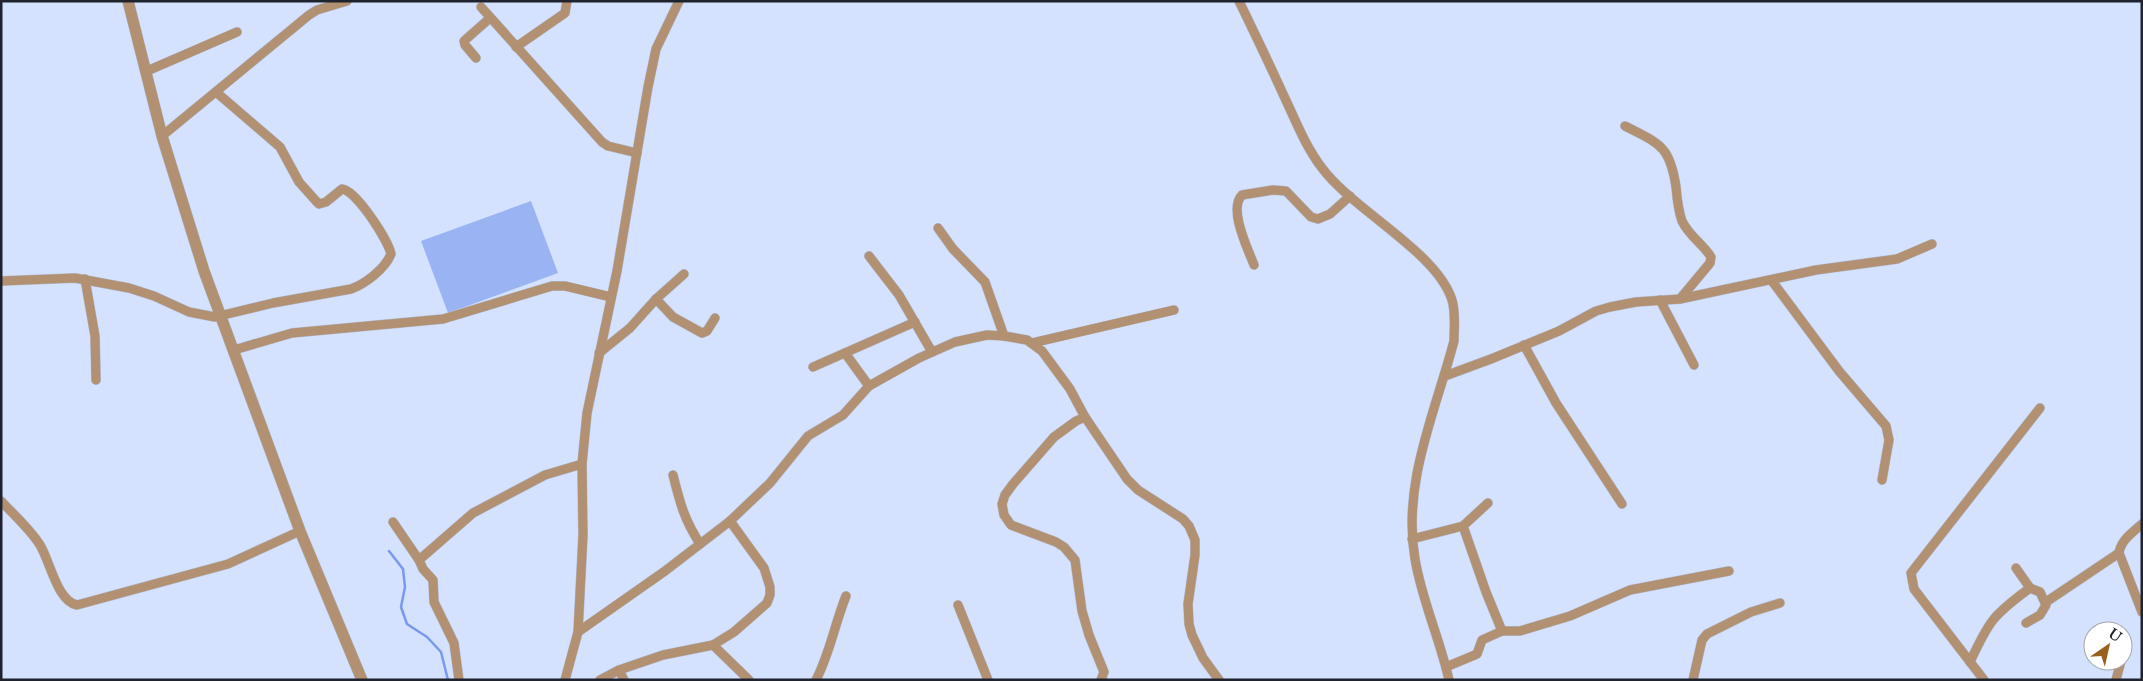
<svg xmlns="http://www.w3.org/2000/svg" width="2143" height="681" viewBox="0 0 2143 681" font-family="'Libre Baskerville',serif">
  <rect width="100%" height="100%" fill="#d4e1ff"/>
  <polygon fill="#9ab4f3" points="531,201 558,273 448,313 421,241"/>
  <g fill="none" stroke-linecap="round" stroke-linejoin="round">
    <polyline stroke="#7899ee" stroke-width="2.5" points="389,551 403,569 405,587 401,607 407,624 427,637 441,652 448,680"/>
    <defs>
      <g id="minor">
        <path d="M1239,1C1254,32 1269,63 1283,94C1295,119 1305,146 1322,168C1353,210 1437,252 1452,300C1456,313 1454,328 1454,341C1435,413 1402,483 1415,559C1422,601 1440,639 1449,680"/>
        <polyline points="481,7 602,142 608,146 637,153"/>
        <polyline points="516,47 565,13 567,1"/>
        <polyline points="476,58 465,45 464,41 490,18"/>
        <polyline points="147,71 237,32"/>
        <path d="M1625,126C1660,144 1670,146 1676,187C1677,198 1678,210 1682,221C1689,236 1703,244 1711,257L1710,263L1680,299"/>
        <polyline points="162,136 309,15 317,10 347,1"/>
        <polyline points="938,228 953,249 985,282 1004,336"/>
        <polyline points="869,256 899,295 932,352"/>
        <path d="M1254,265C1248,249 1228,209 1242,195L1273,190L1286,191L1311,217L1318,219L1330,214L1350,196"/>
        <polyline points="85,279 95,336 96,380"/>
        <path d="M1,281L75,278L129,288L154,296L189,312L215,317L273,303L351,289C365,284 385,269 391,254C388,240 356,190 342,189L326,202L319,204L316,201L299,182L280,147L216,92"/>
        <polyline points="1772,281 1839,371 1886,426 1889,440 1882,480"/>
        <polyline points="656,299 673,317 702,333 707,331 715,318"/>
        <polyline points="1660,300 1694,365"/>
        <polyline points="1032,343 1174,310"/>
        <polyline points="1524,345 1556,403 1622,504"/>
        <polyline points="234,350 292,333 443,319 552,286 565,286 611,297"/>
        <polyline points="599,353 630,328 656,299 684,274"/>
        <polyline points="845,353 869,386"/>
        <polyline points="813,367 915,322"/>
        <polyline points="1445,376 1491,359 1559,331 1596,311 1610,307 1636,302 1680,299 1816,270 1897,259 1932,244"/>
        <polyline points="1085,417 1076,421 1054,437 1013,484 1005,495 1002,504 1004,515 1011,525 1056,542 1064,547 1075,560 1082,611 1089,635 1104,672 1101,680"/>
        <path d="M673,475C680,503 684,519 700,544"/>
        <path d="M1,501C14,515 30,529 40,545C50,561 57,601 77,605L228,564L300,531"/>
        <polyline points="730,521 770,483 808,436 843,415 869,386 919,358 955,342 987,335 1004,336 1027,340 1042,351 1070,389 1085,417 1127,479 1138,490 1183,519 1189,526 1195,540 1195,555 1188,604 1189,624 1192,635 1203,658 1219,680"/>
        <polyline points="393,522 419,560"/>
        <path d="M2142,524C2132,533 2121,540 2119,553L2142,612"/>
        <polyline points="1463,526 1486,592 1502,631"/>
        <polyline points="1412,539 1463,526 1488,503"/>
        <polyline points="2046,602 2119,553"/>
        <polyline points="958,605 988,680"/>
        <polyline points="2026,623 2040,615 2046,605 2040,592 2030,588"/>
        <polyline points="578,632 665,571 730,521 764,568 770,587 770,595 767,603 734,632 713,645 663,655 619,670 600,680"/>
        <polyline points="713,645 749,680"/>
        <path d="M1970,662C1989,621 1993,615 2030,588L2016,568"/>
        <polyline points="1446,667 1477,654 1482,640 1502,631 1520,631 1570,616 1630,590 1729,571"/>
        <polyline points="619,670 624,680"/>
        <polyline points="459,680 454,643 434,602 433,580 423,569 419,560 473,513 545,475 582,464"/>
        <polyline points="565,680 578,632 583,535 582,464 587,413 617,271 648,87 656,49 679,1"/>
        <path d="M816,680C830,653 835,623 846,596"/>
        <polyline points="1693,680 1702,640 1707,634 1751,612 1780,603"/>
        <polyline points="1984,680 1914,589 1911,573 2040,408"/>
        <polyline points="2116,680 2121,661"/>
      </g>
      <polyline id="tertiary" points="128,1 162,136 204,271 300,531 362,680"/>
    </defs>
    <use href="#minor" stroke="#b3bfd9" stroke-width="10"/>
    <use href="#tertiary" stroke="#b3bfd9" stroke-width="12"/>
    <use href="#minor" stroke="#b29172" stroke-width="9"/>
    <use href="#tertiary" stroke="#b29172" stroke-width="11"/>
  </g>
  <rect width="2143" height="681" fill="none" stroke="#1e232e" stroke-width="5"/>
  <g transform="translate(2108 646) rotate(34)"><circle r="24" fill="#ffffff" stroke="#a5a7ab"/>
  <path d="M0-4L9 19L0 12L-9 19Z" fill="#9a611e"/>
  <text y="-8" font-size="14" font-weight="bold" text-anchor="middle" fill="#1e232e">U</text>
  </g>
</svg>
